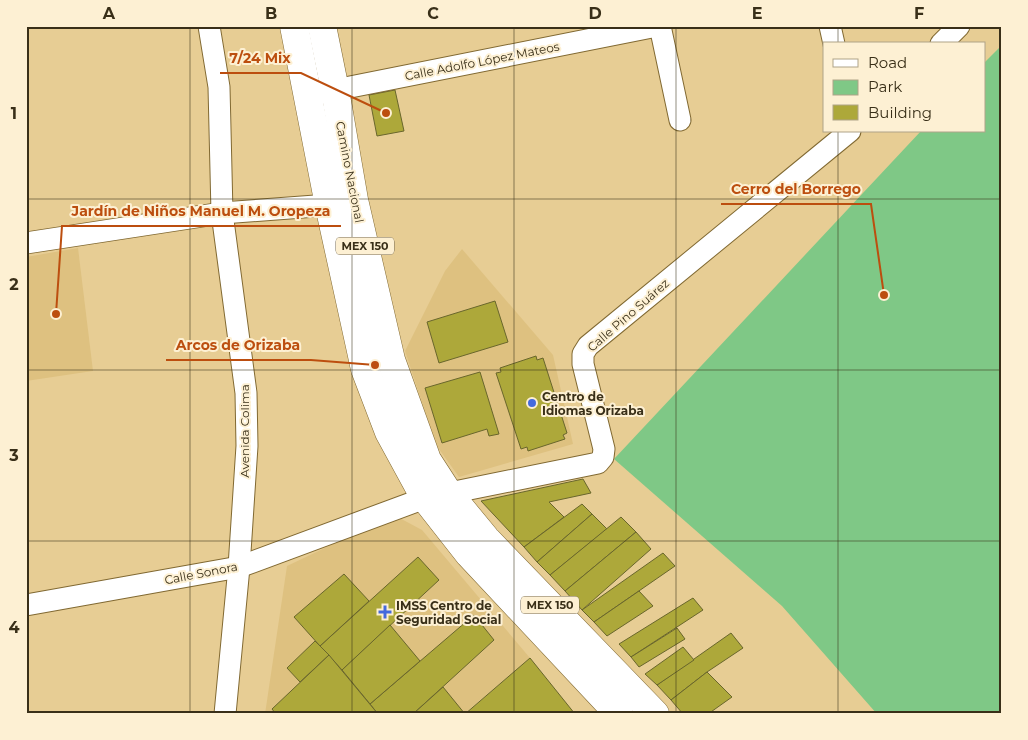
<svg xmlns="http://www.w3.org/2000/svg" width="1028" height="740" viewBox="0 0 1028 740" font-family="Montserrat,sans-serif">
  <rect width="100%" height="100%" fill="#e7cd94"/>
  <g fill="#dec180">
    <polygon points="78,248 93,371 26,381 26,257"/>
    <polygon points="462,249 553,355 573,444 459,477 436,445 405,351 445,271"/>
    <polygon points="394,515 422,530 530,658 464,714 265,714 287,566"/>
  </g>
  <polygon fill="#7fc886" points="1002,45 1002,714 877,714 782,606 614,459 921,131 984,131 984,63"/>
  <g fill="#ada83a" stroke="#69662c">
    <polygon points="395,90 404,131 377,136 369,95"/>
    <polygon points="495,301 508,342 439,363 427,322"/>
    <polygon points="536,356 537,360 543,358 567,433 563,435 565,439 528,451 527,447 521,449 496,373 501,372 500,368"/>
    <polygon points="480,372 499,434 489,436 487,429 442,443 425,388"/>
    <polygon points="583,479 591,493 549,502 564,517 524,547 481,501"/>
    <polygon points="582,504 592,514 537,562 524,547"/>
    <polygon points="592,514 607,529 550,575 537,562"/>
    <polygon points="621,517 636,532 565,591 550,575"/>
    <polygon points="636,532 651,549 582,610 565,591"/>
    <polygon points="663,553 675,566 594,622 582,610"/>
    <polygon points="418,557 439,580 342,670 320,646"/>
    <polygon points="344,574 369,601 320,646 294,617"/>
    <polygon points="639,591 653,606 607,636 594,622"/>
    <polygon points="693,598 703,610 631,657 619,644"/>
    <polygon points="474,615 494,640 413,714 378,714 370,704"/>
    <polygon points="390,625 420,661 370,704 342,670"/>
    <polygon points="677,628 685,639 639,667 631,657"/>
    <polygon points="731,633 743,648 707,672 671,700 657,685"/>
    <polygon points="315,641 329,655 300,682 287,668"/>
    <polygon points="683,647 694,660 657,685 645,674"/>
    <polygon points="329,655 378,714 276,714 272,709"/>
    <polygon points="530,658 575,714 465,714"/>
    <polygon points="707,672 732,697 708,714 683,714 671,700"/>
    <polygon points="443,687 465,714 413,714"/>
  </g>
  <g fill="none" stroke-linecap="round" stroke-linejoin="round">
    <defs>
      <g id="street">
        <polyline points="209,26 219,87 222,213 246,393 247,446 239,567 225,714"/>
        <polyline points="660,26 680,120"/>
        <polyline points="830,26 834,44"/>
        <polyline points="941,44 959,26"/>
        <polyline points="320,93 657,26"/>
        <polyline points="26,243 222,213 329,205 344,202"/>
        <polyline points="26,605 239,567 425,498 598,463 603,457 604,449 583,364 583,354 588,346 850,131"/>
      </g>
      <g id="primary">
        <polyline points="294,26 329,205 365,369 389,432 425,498 469,554 619,714"/>
        <polyline points="322,26 335,90 354,200 391,360 427,460 449,494 486,539 655,714"/>
      </g>
    </defs>
    <use href="#street" stroke="#816932" stroke-width="23"/>
    <use href="#primary" stroke="#816932" stroke-width="29"/>
    <use href="#street" stroke="#fff" stroke-width="21"/>
    <use href="#primary" stroke="#fff" stroke-width="28"/>
  </g>
  <path fill="none" stroke="#392f18" stroke-width="1" stroke-opacity="0.55" d="M190,26V714M352,26V714M514,26V714M676,26V714M838,26V44M838,131V714M26,199H1002M26,370H1002M26,541H1002"/>
  <g fill="#446add" stroke="#fdf0d3" stroke-width="2">
    <circle cx="532" cy="403" r="5"/>
    <path d="M382.5 604.5h5v5h5v5h-5v5h-5v-5h-5v-5h5z"/>
  </g>
  <g text-anchor="middle" dominant-baseline="central" stroke-width="4" stroke-linejoin="round" paint-order="stroke">
    <g fill="#fdf0d3" stroke="#746950" stroke-width="1">
      <rect x="336" y="237.5" width="58" height="17" rx="4"/>
      <rect x="521" y="596.5" width="58" height="17" rx="4"/>
    </g>
    <g font-size="11" font-weight="bold" fill="#392f18">
      <text x="365" y="246">MEX 150</text>
      <text x="550" y="605">MEX 150</text>
    </g>
    <g font-size="12" fill="#392f18" stroke="#fdf0d3">
      <text transform="translate(482 61) rotate(-11)">Calle Adolfo López Mateos</text>
      <text transform="translate(350 172) rotate(79)">Camino Nacional</text>
      <text transform="translate(628 315) rotate(-41)">Calle Pino Suárez</text>
      <text transform="translate(244 431) rotate(-90)">Avenida Colima</text>
      <text transform="translate(201 573) rotate(-11)">Calle Sonora</text>
    </g>
    <g font-size="12" font-weight="bold" fill="#392f18" stroke="#fdf0d3" text-anchor="start">
      <text x="542" y="396">Centro de<tspan x="542" dy="14">Idiomas Orizaba</tspan></text>
      <text x="396" y="605">IMSS Centro de<tspan x="396" dy="14">Seguridad Social</tspan></text>
    </g>
  </g>
  <path fill="none" stroke="#bc4e0f" stroke-width="2" d="M386 113L301 73H220M884 295L871 204H721M56 314L62 226H341M375 365L311 360H166"/>
  <g fill="#bc4e0f" stroke="#fdf0d3" stroke-width="2">
    <circle cx="386" cy="113" r="5"/>
    <circle cx="884" cy="295" r="5"/>
    <circle cx="56" cy="314" r="5"/>
    <circle cx="375" cy="365" r="5"/>
  </g>
  <g font-size="14" text-anchor="middle" font-weight="bold" fill="#bc4e0f" stroke="#fdf0d3" stroke-width="4" stroke-linejoin="round" paint-order="stroke">
    <text x="260" y="63">7/24 Mix</text>
    <text x="796" y="194">Cerro del Borrego</text>
    <text x="201" y="216">Jardín de Niños Manuel M. Oropeza</text>
    <text x="238" y="350">Arcos de Orizaba</text>
  </g>
  <rect width="1028" height="740" fill="none" stroke="#fdf0d3" stroke-width="55"/>
  <rect x="823" y="42" width="162" height="90" fill="#fdf0d3" stroke="#afa388"/>
  <rect x="833" y="59" width="25" height="8" fill="#ffffff" stroke="#afa388"/>
  <text x="868" y="68" font-size="15" fill="#392f18">Road</text>
  <rect x="833" y="80" width="25" height="15" fill="#7fc886" stroke="#afa388"/>
  <text x="868" y="92" font-size="15" fill="#392f18">Park</text>
  <rect x="833" y="105" width="25" height="15" fill="#ada83a" stroke="#afa388"/>
  <text x="868" y="118" font-size="15" fill="#392f18">Building</text>
  <rect x="28" y="28" width="972" height="684" fill="none" stroke="#392f18" stroke-width="2"/>
  <g font-size="16" text-anchor="middle" font-weight="bold" fill="#392f18">
    <text x="109" y="19">A</text>
    <text x="271" y="19">B</text>
    <text x="433" y="19">C</text>
    <text x="595" y="19">D</text>
    <text x="757" y="19">E</text>
    <text x="919" y="19">F</text>
    <text x="14" y="119">1</text>
    <text x="14" y="290">2</text>
    <text x="14" y="461">3</text>
    <text x="14" y="633">4</text>
  </g>
</svg>
